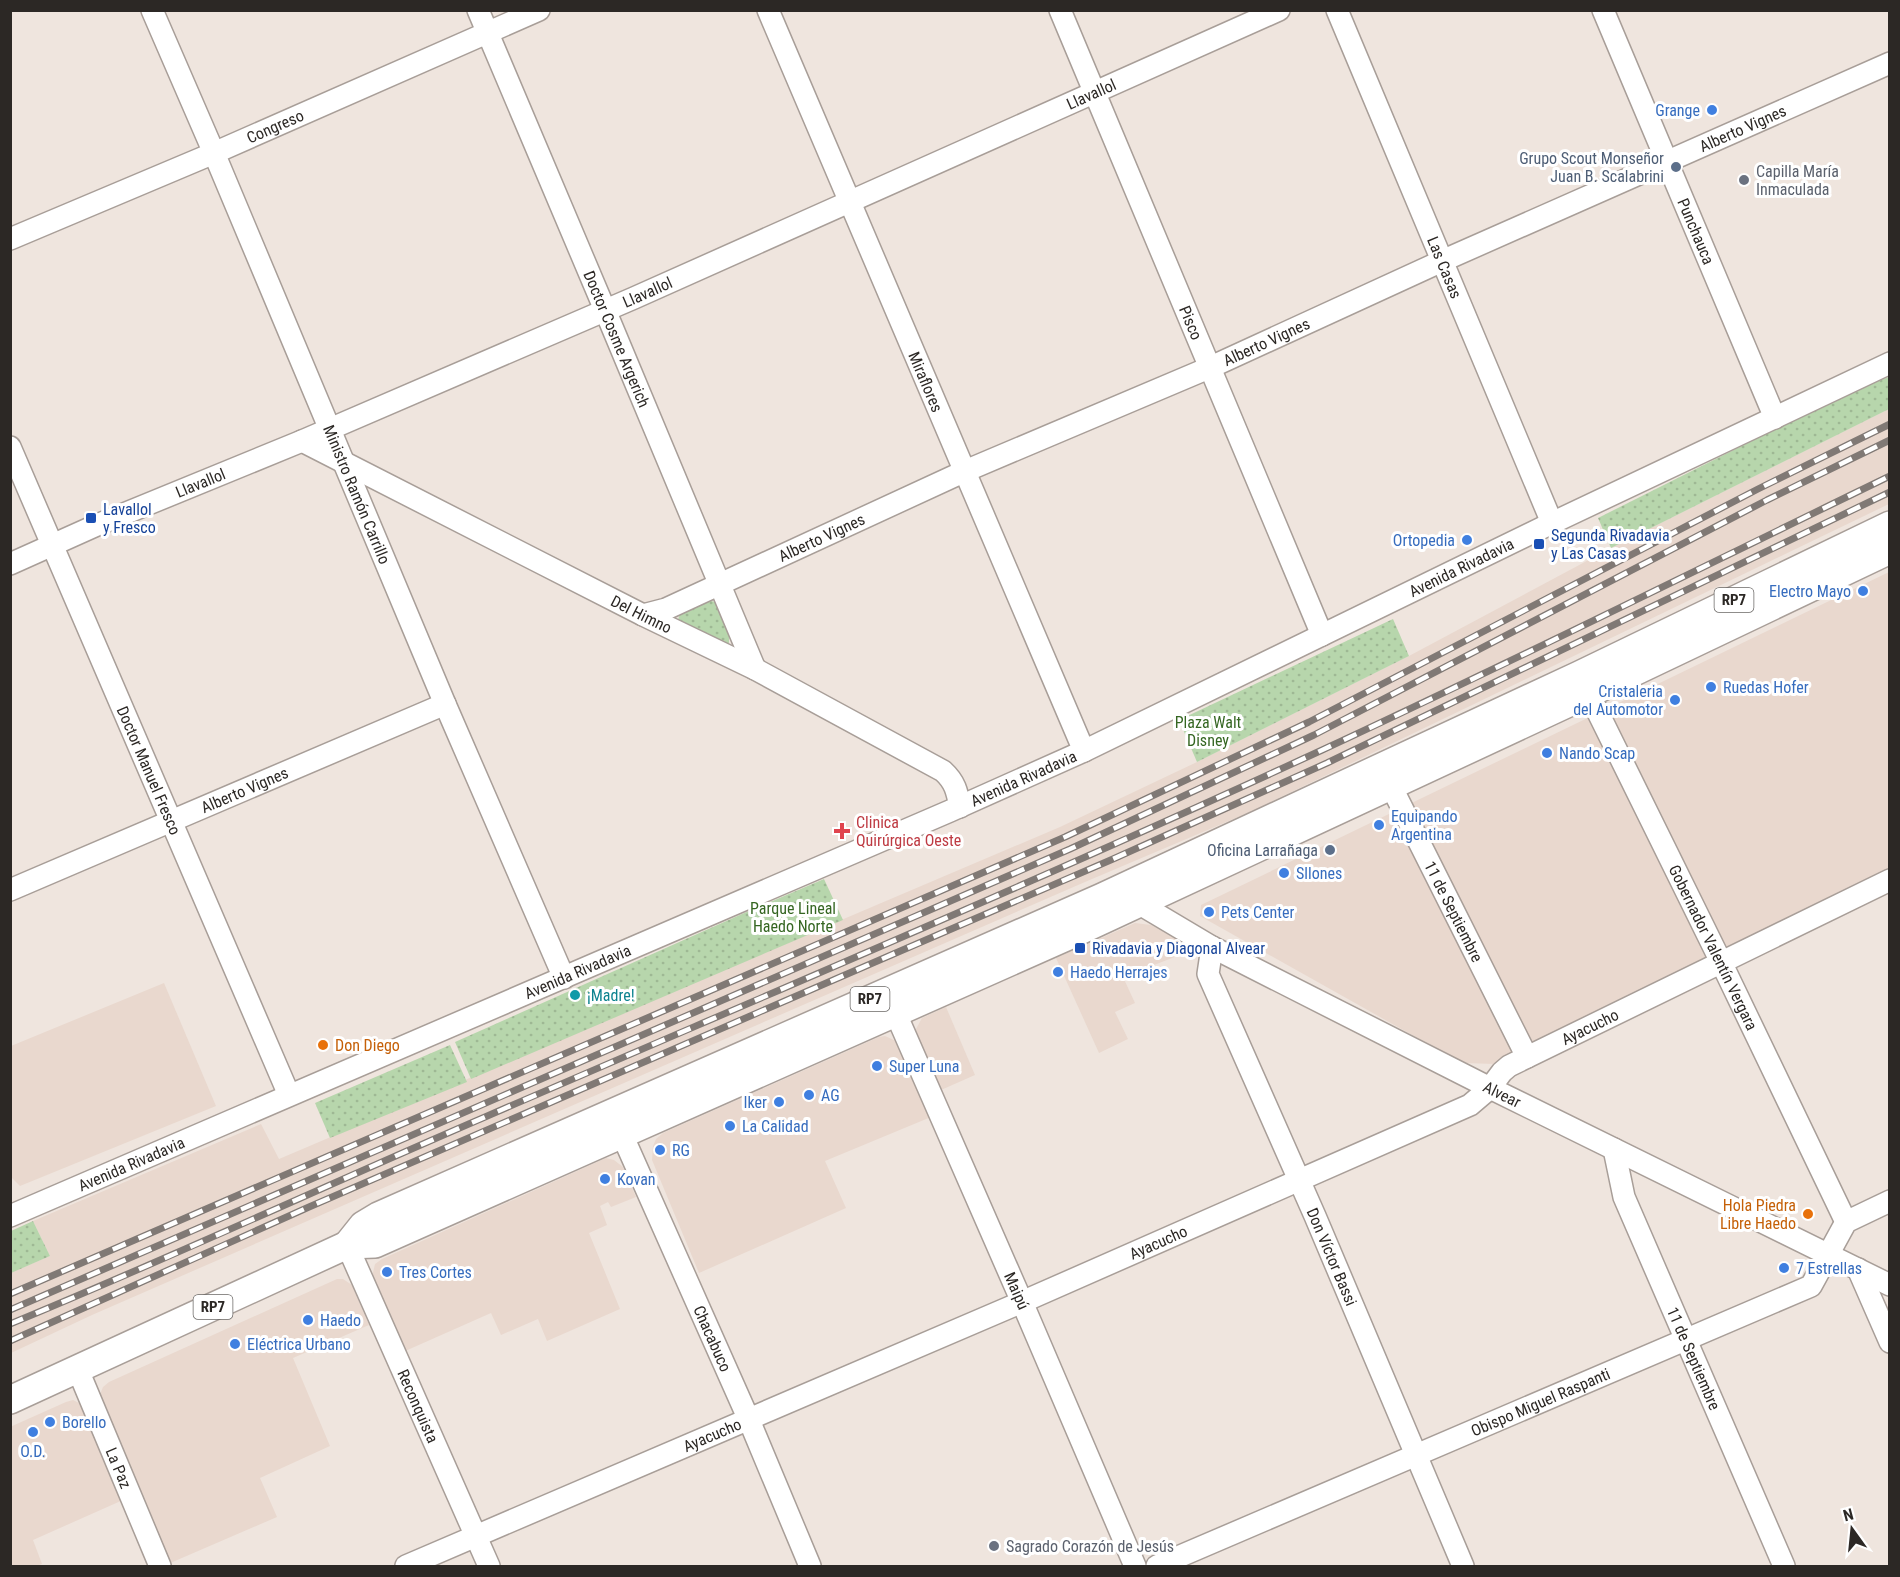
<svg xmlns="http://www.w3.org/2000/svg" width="1900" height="1577" viewBox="0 0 1900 1577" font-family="'Roboto Condensed',sans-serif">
  <defs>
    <pattern id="grass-dots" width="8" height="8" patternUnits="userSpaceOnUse" patternTransform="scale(1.5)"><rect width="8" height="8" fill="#b7d6ac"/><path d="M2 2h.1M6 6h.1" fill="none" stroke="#9eb894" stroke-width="1.8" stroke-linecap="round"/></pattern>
  </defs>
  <rect width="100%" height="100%" fill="#efe5de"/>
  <g fill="#e9d8ce">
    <polygon points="1889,409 1889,504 1250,812 1085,882 92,1315 11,1353 10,1273 50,1256 33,1221 261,1124 279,1159 1060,827 1197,762 1409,656 1611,548"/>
    <polygon points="1889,572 1889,876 1496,1064 1462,1063 1200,916 1201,905"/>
    <polygon points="1135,923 1151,925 1198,948 1123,977 1135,1003 1115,1012 1128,1039 1099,1053 1056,958"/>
    <polygon points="164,983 216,1106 20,1186 11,1177 11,1046"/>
    <polygon points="946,1007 975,1075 941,1090 917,1036 916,1029 922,1018"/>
    <polygon points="885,1036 896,1041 931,1117 825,1161 846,1208 699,1273 652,1160 653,1146 656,1139 663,1133 879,1037"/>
    <polygon points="606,1158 614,1160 623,1167 636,1197 611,1207 608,1202 600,1206 607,1225 589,1233 620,1309 547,1341 538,1319 501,1335 491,1313 403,1352 372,1277 375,1264 382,1259"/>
    <polygon points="337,1279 343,1279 352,1285 369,1325 293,1358 330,1446 260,1478 277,1517 168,1564 101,1400 101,1392 103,1387 109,1382"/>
    <polygon points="73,1400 83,1405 123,1500 33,1540 42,1564 36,1566 11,1566 10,1427 66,1402"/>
  </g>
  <g fill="url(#grass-dots)">
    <polygon points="1889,377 1889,409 1611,548 1598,518 1849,392"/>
    <path d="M708,600L715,602L729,634V643L724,645L678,621C679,608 698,605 708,600Z"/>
    <polygon points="1393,619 1409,656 1197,762 1179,720"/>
    <polygon points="824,879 843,920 471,1079 455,1042 742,914"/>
    <polygon points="450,1045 467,1082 330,1138 315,1103"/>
    <polygon points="33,1221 50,1256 11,1273 11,1231"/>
  </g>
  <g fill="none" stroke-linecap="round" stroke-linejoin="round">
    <defs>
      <g id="minor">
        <path id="s1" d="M152,10L214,153L445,704L564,978"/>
        <path id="s2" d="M478,10L605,310L755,669"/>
        <path id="s3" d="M768,10C874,257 977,505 1084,751"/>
        <path id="s4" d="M1060,10L1322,635"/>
        <path id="s5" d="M1337,10L1552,523"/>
        <path id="s6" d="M1603,10L1775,418"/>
        <path id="s7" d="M10,239L214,153L539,10"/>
        <path id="s8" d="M302,441L643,615L755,669L943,771C955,782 957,791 960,807"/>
        <path id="s9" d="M10,447L289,1095"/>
        <path id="s10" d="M10,564L97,525L302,441L634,298L1279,10"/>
        <path id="s11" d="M643,615L666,609L963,472L1211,367L1442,261L1890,63"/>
        <path id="s12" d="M1582,680L1721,962L1846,1222"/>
        <path id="s13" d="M1384,772L1527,1057"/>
        <path id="s14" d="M10,890L445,704"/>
        <path id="s15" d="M1132,893L1138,903L1212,947L1490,1088L1890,1285"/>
        <path id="s16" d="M1212,947L1208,974L1315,1216L1463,1566"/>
        <path id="s17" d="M896,1014L1022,1302L1135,1566"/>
        <path id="s18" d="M616,1121L749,1420L810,1566"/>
        <path id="s19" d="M1614,1149L1624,1197L1784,1566"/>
        <path id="s20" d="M10,1216L950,811L1084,751L1552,523L1890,363"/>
        <path id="s21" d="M347,1245L489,1566"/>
        <polyline points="1858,1269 1890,1342"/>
        <path id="s22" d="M78,1370L160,1566"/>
        <path id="s23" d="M406,1566L1022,1302L1470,1105L1490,1088L1502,1072L1509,1066L1890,880"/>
        <path id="s24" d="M1157,1566L1811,1286L1846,1222L1890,1201"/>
      </g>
      <g id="major">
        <polyline points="347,1245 363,1225 378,1216 1102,897 1579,675 1890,525"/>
        <polyline points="10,1400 347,1245 375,1244 1073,934 1588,694 1890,550"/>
      </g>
    </defs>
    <use href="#minor" stroke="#a89e98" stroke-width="24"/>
    <use href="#major" stroke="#a89e98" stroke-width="30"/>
    <use href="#minor" stroke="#fff" stroke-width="21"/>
    <use href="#major" stroke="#fff" stroke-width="27"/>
    <defs>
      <g id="rail">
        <polyline points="10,1294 1065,837 1309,722 1758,489 1890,424"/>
        <polyline points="10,1310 1070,849 1314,735 1767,500 1890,440"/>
        <path d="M10,1324C170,1258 327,1185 485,1117C764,996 1045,878 1320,751C1512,662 1700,568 1890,476"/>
        <polyline points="10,1341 309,1207 1113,859 1327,763 1890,492"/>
      </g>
    </defs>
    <use href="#rail" stroke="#807975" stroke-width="7"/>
    <use href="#rail" stroke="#fff" stroke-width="4.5" stroke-dasharray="14" stroke-linecap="butt"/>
  </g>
  <g fill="#3f7fe0" stroke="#fff" stroke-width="2">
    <circle cx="1712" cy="110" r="6"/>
    <circle cx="1467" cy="540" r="6"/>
    <circle cx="1863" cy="591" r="6"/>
    <circle cx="1711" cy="687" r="6"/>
    <circle cx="1675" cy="700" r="6"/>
    <circle cx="1547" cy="753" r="6"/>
    <circle cx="1379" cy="825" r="6"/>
    <circle cx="1284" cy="873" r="6"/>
    <circle cx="1209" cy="912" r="6"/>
    <circle cx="1058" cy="972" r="6"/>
    <circle cx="877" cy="1066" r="6"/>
    <circle cx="809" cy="1095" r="6"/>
    <circle cx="779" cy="1102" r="6"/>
    <circle cx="730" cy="1126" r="6"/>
    <circle cx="660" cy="1150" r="6"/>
    <circle cx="605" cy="1179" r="6"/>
    <circle cx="1784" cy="1268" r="6"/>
    <circle cx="387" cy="1272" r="6"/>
    <circle cx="308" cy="1320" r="6"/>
    <circle cx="235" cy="1344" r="6"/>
    <circle cx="50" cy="1422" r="6"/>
    <circle cx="33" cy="1432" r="6"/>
  </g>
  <g fill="#5c6f8a" stroke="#fff" stroke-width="2">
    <circle cx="1676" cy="167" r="6"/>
    <circle cx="1330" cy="850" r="6"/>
  </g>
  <g fill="#6b7280" stroke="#fff" stroke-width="2">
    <circle cx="1744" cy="180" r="6"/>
    <circle cx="994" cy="1546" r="6"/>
  </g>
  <g fill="#1a4fb4" stroke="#fff" stroke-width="2">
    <rect x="85" y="512" width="12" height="12" rx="3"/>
    <rect x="1533" y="538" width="12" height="12" rx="3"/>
    <rect x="1074" y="942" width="12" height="12" rx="3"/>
  </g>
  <path fill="#e0444e" stroke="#fff" stroke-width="2" d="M839 822h6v6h6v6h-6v6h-6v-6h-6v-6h6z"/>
  <circle fill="#0f9aa8" stroke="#fff" stroke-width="2" cx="575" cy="995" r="6"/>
  <g fill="#e8710a" stroke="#fff" stroke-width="2">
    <circle cx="323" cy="1045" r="6"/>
    <circle cx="1808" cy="1214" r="6"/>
  </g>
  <g text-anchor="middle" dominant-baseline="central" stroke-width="6" stroke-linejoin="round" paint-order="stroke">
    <g fill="#fff" stroke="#6b6866" stroke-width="1.5">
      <rect x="1714.5" y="588" width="39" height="24" rx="4.5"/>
      <rect x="850.5" y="987" width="39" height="24" rx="4.5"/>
      <rect x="193.5" y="1295" width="39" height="24" rx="4.5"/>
    </g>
    <g font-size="15" font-weight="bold" fill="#2c2825">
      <text x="1734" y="600">RP7</text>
      <text x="870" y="999">RP7</text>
      <text x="213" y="1307">RP7</text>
    </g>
    <g font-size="16" fill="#2c2825" stroke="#fff">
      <text stroke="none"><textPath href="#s10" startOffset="1179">Llavallol</textPath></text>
      <text stroke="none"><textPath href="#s7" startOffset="288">Congreso</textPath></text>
      <text stroke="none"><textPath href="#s11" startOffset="1203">Alberto Vignes</textPath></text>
      <text stroke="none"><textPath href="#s6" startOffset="240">Punchauca</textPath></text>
      <text stroke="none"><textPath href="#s5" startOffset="279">Las Casas</textPath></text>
      <text stroke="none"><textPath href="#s10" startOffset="693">Llavallol</textPath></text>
      <text stroke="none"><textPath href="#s4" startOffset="339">Pisco</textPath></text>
      <text stroke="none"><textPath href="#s2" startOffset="357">Doctor Cosme Argerich</textPath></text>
      <text stroke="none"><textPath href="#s11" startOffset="681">Alberto Vignes</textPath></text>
      <text stroke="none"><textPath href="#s3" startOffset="404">Miraflores</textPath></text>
      <text stroke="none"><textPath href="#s10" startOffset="207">Llavallol</textPath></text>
      <text stroke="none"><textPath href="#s1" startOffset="526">Ministro Ramón Carrillo</textPath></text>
      <text stroke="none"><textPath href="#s11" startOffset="195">Alberto Vignes</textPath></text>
      <text stroke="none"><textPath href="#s20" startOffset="1590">Avenida Rivadavia</textPath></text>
      <text stroke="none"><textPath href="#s8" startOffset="381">Del Himno</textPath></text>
      <text stroke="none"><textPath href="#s9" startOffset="352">Doctor Manuel Fresco</textPath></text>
      <text stroke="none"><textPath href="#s20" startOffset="1104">Avenida Rivadavia</textPath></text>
      <text stroke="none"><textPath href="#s14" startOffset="255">Alberto Vignes</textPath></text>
      <text stroke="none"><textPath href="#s13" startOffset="156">11 de Septiembre</textPath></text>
      <text stroke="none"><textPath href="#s12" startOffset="298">Gobernador Valentín Vergara</textPath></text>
      <text stroke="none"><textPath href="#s20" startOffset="618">Avenida Rivadavia</textPath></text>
      <text stroke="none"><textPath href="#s23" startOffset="1305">Ayacucho</textPath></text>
      <text stroke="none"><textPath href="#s15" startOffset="423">Alvear</textPath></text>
      <text stroke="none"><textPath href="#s20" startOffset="132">Avenida Rivadavia</textPath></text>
      <text stroke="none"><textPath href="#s23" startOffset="819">Ayacucho</textPath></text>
      <text stroke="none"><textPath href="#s16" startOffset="336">Don Víctor Bassi</textPath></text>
      <text stroke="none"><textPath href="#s17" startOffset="302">Maipú</textPath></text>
      <text stroke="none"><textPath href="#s18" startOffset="238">Chacabuco</textPath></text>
      <text stroke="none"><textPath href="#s19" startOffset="225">11 de Septiembre</textPath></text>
      <text stroke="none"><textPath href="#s24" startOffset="417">Obispo Miguel Raspanti</textPath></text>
      <text stroke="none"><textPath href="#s21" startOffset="176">Reconquista</textPath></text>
      <text stroke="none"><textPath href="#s23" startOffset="333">Ayacucho</textPath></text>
      <text stroke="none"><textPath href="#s22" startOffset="106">La Paz</textPath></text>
    </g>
    <g font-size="16" fill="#366cbe" stroke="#fff" text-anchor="start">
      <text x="1700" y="110" text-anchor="end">Grange</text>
      <text x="1455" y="540" text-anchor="end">Ortopedia</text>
      <text x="1851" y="591" text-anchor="end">Electro Mayo</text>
      <text x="1723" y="687">Ruedas Hofer</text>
      <text x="1663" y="691" text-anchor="end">Cristaleria<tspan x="1663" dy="18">del Automotor</tspan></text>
      <text x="1559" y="753">Nando Scap</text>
      <text x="1391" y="816">Equipando<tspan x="1391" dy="18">Argentina</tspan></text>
      <text x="1296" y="873">Sllones</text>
      <text x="1221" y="912">Pets Center</text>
      <text x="1070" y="972">Haedo Herrajes</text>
      <text x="889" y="1066">Super Luna</text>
      <text x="821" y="1095">AG</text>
      <text x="767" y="1102" text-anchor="end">Iker</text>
      <text x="742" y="1126">La Calidad</text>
      <text x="672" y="1150">RG</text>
      <text x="617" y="1179">Kovan</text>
      <text x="1796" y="1268">7 Estrellas</text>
      <text x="399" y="1272">Tres Cortes</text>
      <text x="320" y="1320">Haedo</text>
      <text x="247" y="1344">Eléctrica Urbano</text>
      <text x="62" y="1422">Borello</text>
      <text x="33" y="1451" text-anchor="middle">O.D.</text>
    </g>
    <g font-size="16" fill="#4e5e75" stroke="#fff" text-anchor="end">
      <text x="1664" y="158">Grupo Scout Monseñor<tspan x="1664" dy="18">Juan B. Scalabrini</tspan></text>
      <text x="1318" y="850">Oficina Larrañaga</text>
    </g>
    <g font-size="16" fill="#5b616d" stroke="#fff" text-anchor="start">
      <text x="1756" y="171">Capilla María<tspan x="1756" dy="18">Inmaculada</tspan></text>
      <text x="1006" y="1546">Sagrado Corazón de Jesús</text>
    </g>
    <g font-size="16" fill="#164399" stroke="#fff" text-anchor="start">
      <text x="103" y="509">Lavallol<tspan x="103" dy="18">y Fresco</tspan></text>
      <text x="1551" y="535">Segunda Rivadavia<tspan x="1551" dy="18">y Las Casas</tspan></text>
      <text x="1092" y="948">Rivadavia y Diagonal Alvear</text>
    </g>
    <g font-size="16" fill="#356622" stroke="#fff">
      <text x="1208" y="722">Plaza Walt<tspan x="1208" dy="18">Disney</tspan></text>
      <text x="793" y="908">Parque Lineal<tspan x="793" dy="18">Haedo Norte</tspan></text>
    </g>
    <g font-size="16" fill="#be3a42" stroke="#fff" text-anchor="start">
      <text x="856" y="822">Clinica<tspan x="856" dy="18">Quirúrgica Oeste</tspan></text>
    </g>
    <g font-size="16" fill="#0d838f" stroke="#fff" text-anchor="start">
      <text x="587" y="995">¡Madre!</text>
    </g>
    <g font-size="16" fill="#c56008" stroke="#fff" text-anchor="start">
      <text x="335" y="1045">Don Diego</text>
      <text x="1796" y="1205" text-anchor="end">Hola Piedra<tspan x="1796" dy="18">Libre Haedo</tspan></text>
    </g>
  </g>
  <rect width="1900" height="1577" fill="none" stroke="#2c2825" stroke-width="24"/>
  <g transform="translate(1852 1529) rotate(345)" stroke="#ffffff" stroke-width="4.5" paint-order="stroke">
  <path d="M0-4.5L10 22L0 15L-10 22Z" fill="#2c2825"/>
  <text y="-9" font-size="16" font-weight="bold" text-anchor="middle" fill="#2c2825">N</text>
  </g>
</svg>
